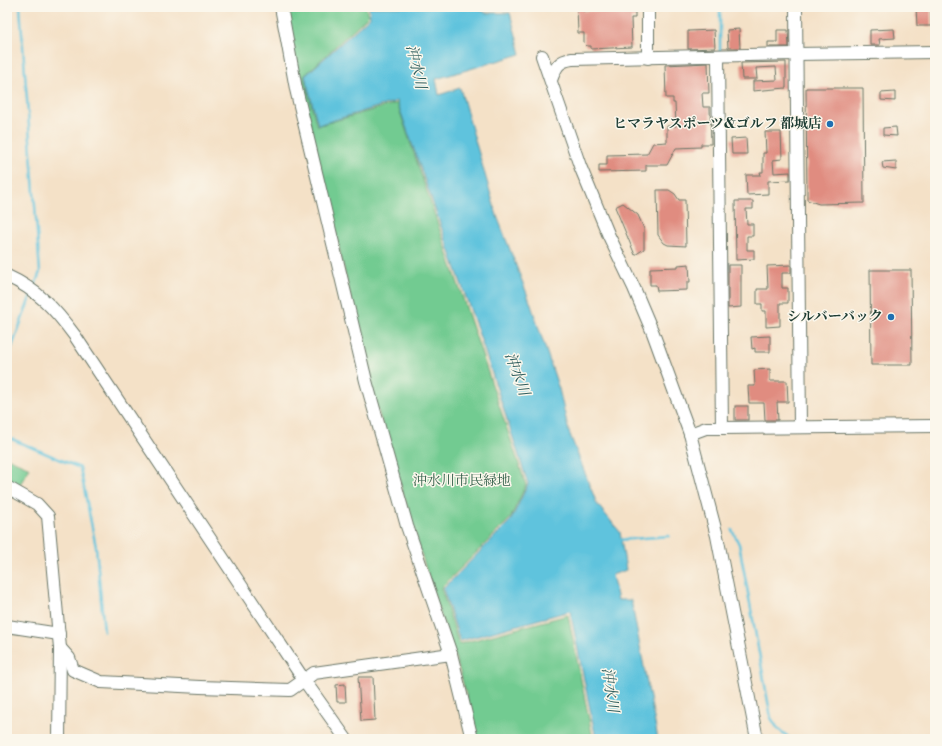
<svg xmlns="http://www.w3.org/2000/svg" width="942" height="746" viewBox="0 0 942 746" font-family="'Libre Bodoni','Noto Serif JP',serif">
  <rect width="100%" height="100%" fill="#fbf7ec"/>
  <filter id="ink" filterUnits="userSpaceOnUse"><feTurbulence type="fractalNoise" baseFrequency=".025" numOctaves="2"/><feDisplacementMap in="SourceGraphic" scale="8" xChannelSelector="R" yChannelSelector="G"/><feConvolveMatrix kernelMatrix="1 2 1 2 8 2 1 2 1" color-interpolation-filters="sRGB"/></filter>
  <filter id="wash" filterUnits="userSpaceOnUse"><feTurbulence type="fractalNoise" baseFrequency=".012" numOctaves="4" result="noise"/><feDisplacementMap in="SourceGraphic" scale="16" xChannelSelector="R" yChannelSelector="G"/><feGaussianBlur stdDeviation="0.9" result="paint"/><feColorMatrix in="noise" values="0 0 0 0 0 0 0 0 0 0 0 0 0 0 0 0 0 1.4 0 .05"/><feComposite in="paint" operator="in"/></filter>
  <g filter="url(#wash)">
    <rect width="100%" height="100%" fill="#f4e1c7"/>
    <g fill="#72cb91" stroke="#488462">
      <polygon points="283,7 366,7 368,16 304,76 317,126 397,103 526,485 510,519 441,588 459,644 568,615 593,739 478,739 460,672 432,589 373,394"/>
      <polygon points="7,458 30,468 17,489 7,482"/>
    </g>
    <polygon fill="#5fc3dd" stroke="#3f8088" points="369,7 475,7 486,13 510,13 521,54 436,79 439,95 460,88 497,216 529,299 559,389 569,432 597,504 620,532 626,570 612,575 618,600 631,600 658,739 596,739 570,611 460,641 443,589 511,520 528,484 482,343 397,101 318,125 305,76 370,17"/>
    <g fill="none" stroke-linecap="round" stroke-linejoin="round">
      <g stroke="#5fc3dd" stroke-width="2.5">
        <polyline points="20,7 40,272 34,288"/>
        <polyline points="720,7 720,52"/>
        <polyline points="7,360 31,295"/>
        <polyline points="7,437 80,468 96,547 104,632"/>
        <polyline points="732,530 739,544 771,718 778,729 791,739 845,737 859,739"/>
        <polyline points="619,540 669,536"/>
      </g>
    </g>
    <g id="blocks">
      <g fill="#e08c80">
        <polygon points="577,7 584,7 584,11 635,9 635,18 631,18 632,47 591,49 591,46 587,46 584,43 584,33 578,33"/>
        <polygon points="916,7 931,7 931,26 917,26"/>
        <polygon points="739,29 740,48 728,48 727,30"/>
        <polygon points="894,29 895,38 879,39 880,45 870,45 870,30"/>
        <polygon points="714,30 715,48 688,49 688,31"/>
        <polygon points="777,30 788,30 789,47 768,47 768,42 777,42"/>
        <polygon points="786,62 786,88 753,91 753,81 777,80 776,67 756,68 757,79 742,79 741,63"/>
        <polygon points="708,63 709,93 702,93 703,107 710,107 711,144 701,144 701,147 676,148 667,165 646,165 646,171 599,172 599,165 607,165 607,155 647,154 653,143 667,142 667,126 676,126 675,103 673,103 673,98 666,98 665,65"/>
        <polygon points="806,88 863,88 864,203 819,204 807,200"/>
        <polygon points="895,92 895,101 881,100 881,93"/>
        <polygon points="896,127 897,136 883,135 883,128"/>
        <polygon points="765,132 781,132 782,159 773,160 774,173 790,172 790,180 768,181 768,194 747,195 746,175 761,175 760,172 763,172 763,153 766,153"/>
        <polygon points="746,138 747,154 732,154 731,139"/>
        <polygon points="896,161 896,170 883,168 882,162"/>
        <polygon points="657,190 669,190 675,194 679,200 685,200 686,246 668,245 664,243 658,235"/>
        <polygon points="735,201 753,201 753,209 746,209 747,224 753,224 753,236 747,236 747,250 754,250 754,259 736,260"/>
        <polygon points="623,203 638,215 644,229 644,249 635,255 615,207"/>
        <polygon points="689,264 690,282 687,282 687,290 657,291 656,285 650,285 650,268 678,267 678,265"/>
        <polygon points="728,265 741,265 741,307 728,308"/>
        <polygon points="791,265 791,273 782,273 782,288 788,288 788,303 780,303 780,326 766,327 766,311 762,311 762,304 757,304 757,289 768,289 767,266"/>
        <polygon points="870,270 911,270 912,365 871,365"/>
        <polygon points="770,336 770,352 755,352 755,348 752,349 751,337"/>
        <polygon points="770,369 770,381 787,381 788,402 777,402 778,420 765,420 764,403 749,403 748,386 755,386 754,370"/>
        <rect x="735" y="406" width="13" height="14"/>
        <polygon points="358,677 373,677 375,720 361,721"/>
        <polygon points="345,684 346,702 337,702 336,685"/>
      </g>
    </g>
  </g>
  <g filter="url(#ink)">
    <use href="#blocks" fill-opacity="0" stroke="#6a7667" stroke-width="1"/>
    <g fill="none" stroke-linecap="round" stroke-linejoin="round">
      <defs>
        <g id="minor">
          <polyline points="281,7 296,89 366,381 407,526 451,654 472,739"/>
          <polyline points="648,7 648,58"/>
          <polyline points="796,7 800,427"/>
          <polyline points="542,56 580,166 609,236 634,288 653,333 690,434 717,536 757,739"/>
          <path d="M551,80C556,67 558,61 572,59L796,54L935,52"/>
          <path d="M7,276C38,290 55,309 75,336L304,680L346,739"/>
          <polyline points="722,428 935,426"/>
          <polyline points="690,434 706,428 722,428 718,57"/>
          <polyline points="7,487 37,504 48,516 60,648 59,739"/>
          <polyline points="7,626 59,634"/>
          <polyline points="60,648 69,658 73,670 101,682 200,687 290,690 314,673 451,654"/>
        </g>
      </defs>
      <use href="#minor" stroke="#6a7667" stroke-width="14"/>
      <use href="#minor" stroke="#fff" stroke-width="12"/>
    </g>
  </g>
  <g fill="#1f6fb2" stroke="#fbf7ec" stroke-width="1.5">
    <circle cx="830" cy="124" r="4"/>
    <circle cx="891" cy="317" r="4"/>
  </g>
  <g text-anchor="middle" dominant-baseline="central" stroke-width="3" stroke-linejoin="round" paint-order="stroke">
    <g font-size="14" font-weight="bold" fill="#1f3d34" stroke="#fbf7ec" text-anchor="end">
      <text x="822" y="124">ヒマラヤスポーツ&amp;ゴルフ 都城店</text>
      <text x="883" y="317">シルバーバック</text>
    </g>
    <g font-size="14" fill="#34604b" stroke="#fbf7ec">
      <text x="462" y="481">沖水川市民緑地</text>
    </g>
    <g font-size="15" font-style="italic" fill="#2f5e5e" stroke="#fbf7ec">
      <text transform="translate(416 67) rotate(77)">沖水川</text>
      <text transform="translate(517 374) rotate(70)">沖水川</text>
      <text transform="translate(610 690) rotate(82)">沖水川</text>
    </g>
  </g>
  <rect width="942" height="746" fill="none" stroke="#fbf7ec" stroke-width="24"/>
</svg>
